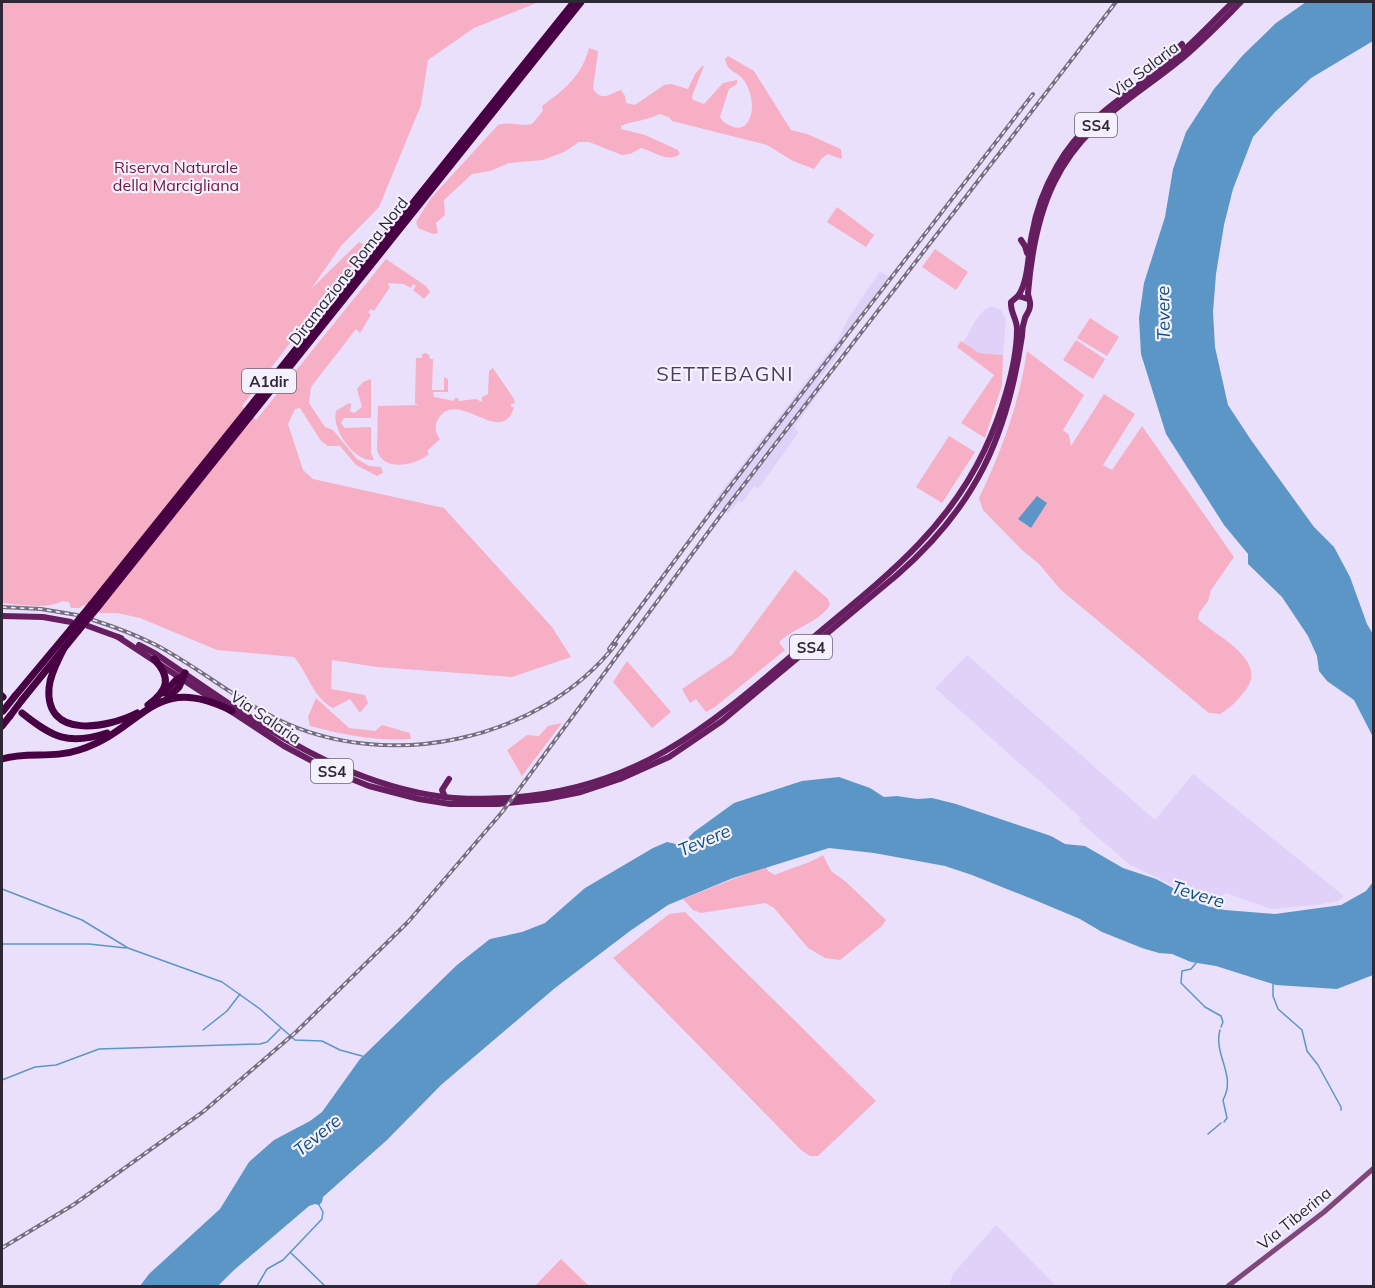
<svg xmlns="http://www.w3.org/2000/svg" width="1375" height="1288" viewBox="0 0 1375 1288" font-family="Mulish,sans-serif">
  <rect width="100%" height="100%" fill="#eae0fb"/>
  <g fill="#e0d1f9">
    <polygon points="880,271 889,277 839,342 844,347 819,380 825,385 794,427 799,432 758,489 754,486 742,503 739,501 728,514 721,509 719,512 710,506 837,341 849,317"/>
    <polygon points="992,306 1001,310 1006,320 1003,355 979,353 963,343 977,318 985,309"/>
    <polygon points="967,655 1155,820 1193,774 1344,896 1338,901 1317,905 1271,909 1226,893 1211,903 1130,865 1079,821 1081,818 935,688"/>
    <polygon points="996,1225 1056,1286 949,1286 953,1274"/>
  </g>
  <g fill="#f7afc5">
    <path d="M2,2H539L474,28L428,60L421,105L379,207L341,246L311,289L359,242L366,246L337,288L322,301L242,406L256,420L386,259L426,286L430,292L424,299L413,290L416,286L413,284L411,288L403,284L389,283L388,285L390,287L374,311L371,309L368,312L371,315L360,333L356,329L311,387L309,403L325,427L333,430L357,459L369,466L381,467L383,473L377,476L356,465L340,446H328L321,441L300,408L295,409L288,424L303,470L313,479L444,508L552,627L571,657L512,677L377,667L332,660L331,689L365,695L368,703L360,713L350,699L333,708C313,698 308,673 294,657L217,650L140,618L117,613H99L101,609L83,605L80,608H71L69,602L62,601C47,610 19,604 2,603Z"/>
    <path d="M589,48L598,51L593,89C603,103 610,93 621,90L625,96L626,103L635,105L664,85L671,84L688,89L695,74L702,66H704L692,96L693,100L704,104L723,83L737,80V84L729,89L720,117C723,122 725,123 731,126C745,133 752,119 752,106C752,97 748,85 743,79C735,70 728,73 725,59L728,56L754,71L791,130L807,134L841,149L842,158L841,159L828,154L822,158L814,169L793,161L767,145L672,121L669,117L659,114C647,121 634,120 621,126V129L645,135L678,150L680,154C669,163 655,152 641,148L630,154L622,155L589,142H579L564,152L543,160L509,163L490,171L472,174L444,200L445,215L436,223L438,233L433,234L418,228L416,222L431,198L498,125C511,121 519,127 532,124L543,111L542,106C564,90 582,76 589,48Z"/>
    <polygon points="837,207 874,235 866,247 827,222"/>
    <polygon points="935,249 968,272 956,290 922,267"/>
    <polygon points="1090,318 1119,337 1107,356 1077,338"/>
    <polygon points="1076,340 1105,359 1093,379 1063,360"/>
    <polygon points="961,341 979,353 1003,355 1002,385 985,438 961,423 994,375 957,347"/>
    <path d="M1027,351L1084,395L1063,430L1069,435L1071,446L1104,394L1135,414L1103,465L1112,470L1142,426L1234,557L1211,590L1208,601L1199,613L1198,619C1217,637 1271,661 1244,692C1237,701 1230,708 1220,714L1209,713L1061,590L1039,564L1022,550L983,510L979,498C1002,450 1019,404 1027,351Z"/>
    <path d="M426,353L429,355L430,359H433L432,390H444V377L448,379V392H433L434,397L454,401L455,398H458L459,401L476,399L482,402V397L488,394L489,371L493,368L514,399L515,403L511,404V407H514C502,450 456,384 437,421C434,428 436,434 440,439L427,451L429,454C415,466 383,472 377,450L378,406L420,405L415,404L416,358H422V354Z"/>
    <path d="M371,379V418H344L341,423L345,428L371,427V453L374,460C355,463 331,429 336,411L349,403L351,404L350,411L354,413L362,407L357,389L363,382Z"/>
    <polygon points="949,436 975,452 942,503 916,487"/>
    <path d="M795,570L828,599L830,605C818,623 796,627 780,641V644L785,650L715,707L706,712L696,699L690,703L682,689L732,655Z"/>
    <polygon points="627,661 671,712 652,728 613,682"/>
    <path d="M316,698L349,728L375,731L382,725L410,733L411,739C376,741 344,735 310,726L308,717Z"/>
    <polygon points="562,723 522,776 507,750 527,735 539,736 548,726"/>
    <path d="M823,855L831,871L845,881L886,920L882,926L840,960L825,958L808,948L774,908L765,903L701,913L693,910L683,899L766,866L768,871L775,875C792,867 807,865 823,855Z"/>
    <polygon points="685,912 876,1101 818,1156 810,1156 801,1150 613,958 669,914"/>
    <polygon points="561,1259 589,1286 535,1286"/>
  </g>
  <g fill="#5c96c7">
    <polygon points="1306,2 1373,2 1373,41 1311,78 1275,112 1253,137 1233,189 1224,225 1216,274 1213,312 1215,347 1228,405 1251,440 1314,527 1334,547 1350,577 1367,624 1373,634 1373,737 1354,700 1327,681 1319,671 1317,656 1308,636 1282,597 1248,564 1248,554 1224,525 1166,434 1141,354 1139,318 1144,283 1165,217 1173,169 1186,132 1214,89 1243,55 1276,23"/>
    <polygon points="1037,496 1047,503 1031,528 1018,519"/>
    <polygon points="839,777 870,788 884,797 897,796 917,799 932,798 956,804 1051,836 1065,844 1085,846 1123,868 1156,879 1207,906 1225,910 1275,914 1341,905 1366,891 1373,882 1373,975 1337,989 1276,985 1216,966 1191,962 1172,954 1159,953 1142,948 1102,932 1080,919 1037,901 972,875 945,866 874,853 829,848 733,878 668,905 630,931 555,988 441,1085 387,1140 323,1197 322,1202 319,1205 315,1204 309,1206 234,1270 218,1286 140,1286 149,1274 220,1209 249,1162 274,1140 310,1121 322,1112 360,1059 457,965 490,939 522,932 545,923 585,888 653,848 667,842 676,844 685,841 694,832 734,803 802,781"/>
  </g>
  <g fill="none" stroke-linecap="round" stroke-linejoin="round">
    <g stroke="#5c96c7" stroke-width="1.5">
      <polyline points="2,889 82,920 128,948 222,982 260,1009 295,1040 322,1041 340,1050 362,1056"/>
      <polyline points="2,944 89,944 126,948"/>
      <polyline points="1196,963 1191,969 1182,971 1181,983 1205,1007 1221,1016 1223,1022 1221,1027"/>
      <polyline points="1273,984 1273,996 1278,1009 1302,1030 1307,1051 1318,1065 1341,1107 1341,1110"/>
      <polyline points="203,1030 227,1011 240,994"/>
      <path d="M1220,1030C1213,1055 1237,1075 1223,1100L1227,1118L1224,1122"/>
      <polyline points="2,1080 35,1067 56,1065 99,1049 260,1044 267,1042 280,1029"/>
      <polyline points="1208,1134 1221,1123"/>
      <polyline points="290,1252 325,1286"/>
      <polyline points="257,1286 267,1269 283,1260 322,1219 323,1212 318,1203"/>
    </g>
    <polyline stroke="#80477b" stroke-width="5" points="1228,1286 1324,1212 1374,1168"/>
    <g stroke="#661e61" stroke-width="6">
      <polyline points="1165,61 1182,44"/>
      <polyline points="1021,240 1025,246 1027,253"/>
      <path d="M1018,296C1029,281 1028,251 1032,234C1036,210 1045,187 1057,166C1086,115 1134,91 1177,56C1197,39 1215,19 1233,2"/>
      <polyline points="2,616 43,617 71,622"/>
      <polyline points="88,626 121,638"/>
      <path d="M118,637L284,746L329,770L369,786L419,799L450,804H498L546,799L581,792L620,779L669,757L722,721L897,575C976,506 1007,437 1022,336C1022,330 1023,324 1025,318C1027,313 1030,311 1030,306C1031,301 1028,298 1028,293C1031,256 1038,216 1054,183C1082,124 1131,100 1179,61C1201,43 1221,22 1241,2"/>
      <path d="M139,645L156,654C245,714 334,783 444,797C465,800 486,799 507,798C648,789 721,715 822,630C887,576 947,529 984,451C1000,418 1017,366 1017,329C1017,319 1010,312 1011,302L1018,296L1028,299"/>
      <polyline points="445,797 442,790 449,779"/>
    </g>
    <g stroke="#480244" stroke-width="7">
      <polyline points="91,605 574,2"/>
      <polyline points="97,608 581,2"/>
      <path d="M64,648C58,661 50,674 49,688C45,740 108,728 137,713"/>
      <polyline points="164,693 176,680 182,677"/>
      <polyline points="2,696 3,697"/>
      <polyline points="15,696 71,629"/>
      <polyline points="168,698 179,687 185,673"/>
      <polyline points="22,700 78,631"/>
      <path d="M148,705C168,690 172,678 154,659"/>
      <path d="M22,713C52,737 68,746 107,733"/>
      <polyline points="2,726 10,716"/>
      <path d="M2,759C26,751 53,759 79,750C145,729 152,671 232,711"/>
    </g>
    <defs>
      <g id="rail">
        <polyline points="2,607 41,609 77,615"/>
        <path d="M93,620C115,627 136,635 156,645C198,667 234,698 277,719C387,773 539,742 616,644"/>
        <polyline points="609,649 725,493 1033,94"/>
        <polyline points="2,1248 73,1205 204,1111 296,1032 408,922 503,811 726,508 1116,2"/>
      </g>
    </defs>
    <use href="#rail" stroke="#766f81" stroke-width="4"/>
    <use href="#rail" stroke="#f5f0fd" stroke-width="1.5" stroke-dasharray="4.5" stroke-linecap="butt"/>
    <g stroke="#480244" stroke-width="7">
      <polyline points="71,629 91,605"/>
      <polyline points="78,631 97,608"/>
      <polyline points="3,711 15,696"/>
      <polyline points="10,716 22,700"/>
    </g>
  </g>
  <g text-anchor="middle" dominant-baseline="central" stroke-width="4.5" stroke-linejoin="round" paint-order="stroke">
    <g fill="#f5f0fd" stroke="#696471" stroke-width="1.5">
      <rect x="1075" y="113" width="42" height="24" rx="4.5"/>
      <rect x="242" y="369" width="54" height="24" rx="4.5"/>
      <rect x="790" y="635" width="42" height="24" rx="4.5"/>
      <rect x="311" y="759" width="42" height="24" rx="4.5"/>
    </g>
    <g font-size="15" font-weight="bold" fill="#2d2835">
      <text x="1096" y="125">SS4</text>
      <text x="269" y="381">A1dir</text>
      <text x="811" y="647">SS4</text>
      <text x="332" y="771">SS4</text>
    </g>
    <g font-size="16" fill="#2d2835" stroke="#f5f0fd">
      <text transform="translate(1144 69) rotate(-37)">Via Salaria</text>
      <text transform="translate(348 271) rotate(-52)">Diramazione Roma Nord</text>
      <text transform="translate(266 717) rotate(34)">Via Salaria</text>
      <text transform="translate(1294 1218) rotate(-39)">Via Tiberina</text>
    </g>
    <g font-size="16" fill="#6f173e" stroke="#f5f0fd">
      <text x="176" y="167">Riserva Naturale<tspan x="176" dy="18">della Marcigliana</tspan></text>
    </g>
    <g font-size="18" font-style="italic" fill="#0b507f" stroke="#f5f0fd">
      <text transform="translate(1163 313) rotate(-91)">Tevere</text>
      <text transform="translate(704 840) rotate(-23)">Tevere</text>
      <text transform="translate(1198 894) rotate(17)">Tevere</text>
      <text transform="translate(317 1135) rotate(-39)">Tevere</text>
    </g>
    <g font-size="20" letter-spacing="1.5" fill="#473d57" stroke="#f5f0fd">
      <text x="725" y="373">SETTEBAGNI</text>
    </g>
  </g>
  <rect width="1375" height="1288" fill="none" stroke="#2d2835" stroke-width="6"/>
</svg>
